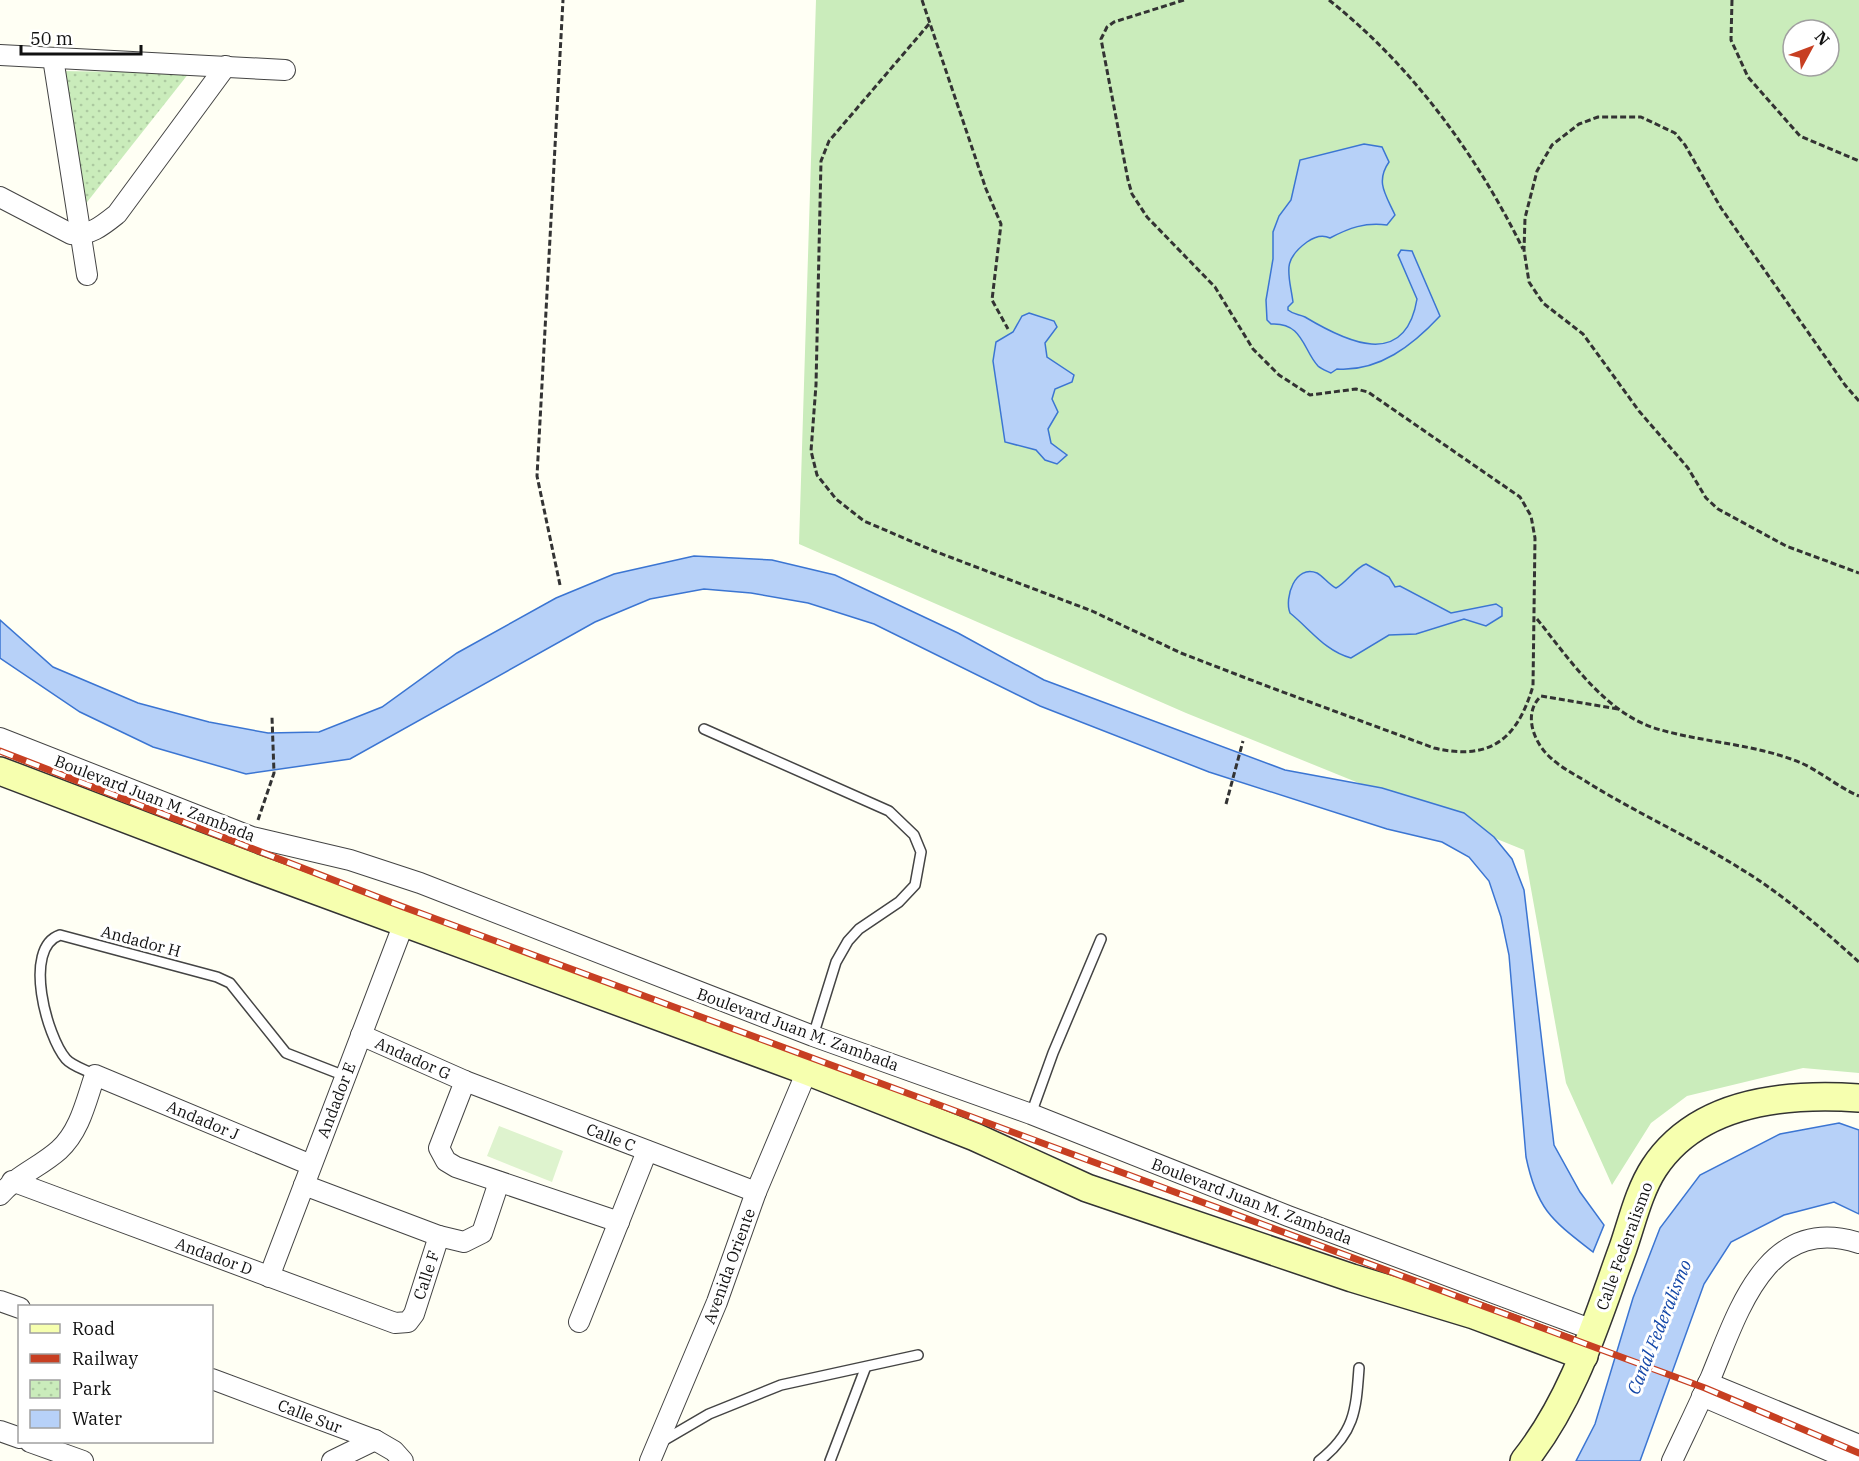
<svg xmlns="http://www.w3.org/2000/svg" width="1859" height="1461" viewBox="0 0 1859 1461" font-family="'IBM Plex Serif',serif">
  <defs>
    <pattern id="park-dots" width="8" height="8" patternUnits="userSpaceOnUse" patternTransform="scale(1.5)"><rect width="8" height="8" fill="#caecbb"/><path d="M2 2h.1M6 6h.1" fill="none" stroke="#acc9a0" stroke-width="1.8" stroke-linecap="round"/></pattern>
  </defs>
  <rect width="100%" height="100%" fill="#fffff4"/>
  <path fill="#caecbb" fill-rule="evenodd" d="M816,0H1859V1073L1803,1068L1687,1096L1651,1123L1612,1185L1566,1083L1524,850L1186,713L799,544ZM1793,30H1829V66H1793Z"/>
  <polygon fill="url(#park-dots)" points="59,71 189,73 80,211"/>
  <polygon fill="#def3ce" points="499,1126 563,1151 552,1182 487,1156"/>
  <g fill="#b7d1f8" stroke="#3b75d2" stroke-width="1.5">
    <path d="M1364,144L1382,147L1389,162C1375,182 1386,195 1395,215L1387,225C1365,222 1349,228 1330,238C1322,234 1314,237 1307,242C1281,261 1289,273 1293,302L1288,307V310C1294,315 1299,314 1305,317C1345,341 1405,371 1417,299L1398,255L1401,250L1412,251L1440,316C1413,345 1379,372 1337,369L1331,373C1327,371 1321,369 1318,366C1303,350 1303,322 1271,324L1267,320L1266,300L1273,259V232L1279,216L1291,200L1300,160Z"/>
    <polygon points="1029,313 1054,321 1057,327 1045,343 1047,357 1074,375 1072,382 1055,389 1052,399 1058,412 1048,429 1051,443 1067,455 1057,464 1045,460 1036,450 1005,442 993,361 996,342 1013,332 1022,316"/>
    <path d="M694,556L772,560L835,575L958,633L1044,680L1285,770L1382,788L1464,813L1494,837L1512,859L1524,890L1554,1145L1580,1192L1604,1225L1593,1252C1552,1220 1537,1210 1526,1157L1509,955L1501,917L1489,881L1469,857L1442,842L1387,829L1209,772L1040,706L874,624L808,603L751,593L704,589L650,599L595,622L350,759L246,774L153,747L80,712L0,658V620L53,667L138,703L209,722L268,733L319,732L382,707L457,653L556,598L614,574Z"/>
    <path d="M1366,564L1389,577L1395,587L1400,586L1451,613L1496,604L1502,608V616L1486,626L1464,619L1416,634L1389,635L1351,658C1325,651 1311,630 1290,613C1284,598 1295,564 1317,573C1323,576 1329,585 1336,588C1347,582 1355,568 1366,564Z"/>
    <polygon points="1839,1123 1859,1130 1859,1214 1834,1202 1784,1215 1731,1242 1704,1284 1640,1461 1576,1461 1595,1424 1633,1298 1660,1228 1700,1175 1780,1134"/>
  </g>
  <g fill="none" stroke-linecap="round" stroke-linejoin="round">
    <defs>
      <g id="lane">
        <polyline points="704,729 889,811 914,835 921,852 915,885 899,902 859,929 848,941 836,962 813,1036"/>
        <path d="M95,1075C86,1070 72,1066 66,1059C47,1037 22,948 60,935L217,977L230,983L286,1053L345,1076"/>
        <polyline points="1031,1114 1053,1053 1101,939"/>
        <polyline points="661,1442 709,1414 781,1385 918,1355"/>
        <polyline points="830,1461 865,1369"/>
        <path d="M1319,1461C1355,1433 1356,1410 1359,1368"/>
      </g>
      <g id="street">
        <polyline points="0,55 285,70"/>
        <polyline points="53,58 87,275"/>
        <path d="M0,197L71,234C90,236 102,226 117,214L226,66"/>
        <polyline points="0,738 252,837 350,860 420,883 813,1036 1031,1114 1288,1216 1593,1330"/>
        <polyline points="361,1035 465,1081 756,1192"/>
        <polyline points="465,1081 439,1148 446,1161 456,1167 619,1222"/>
        <polyline points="12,1181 395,1323 408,1322 414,1314 439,1236"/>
        <polyline points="304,1185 439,1236 464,1242 482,1233 499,1182"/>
        <path d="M0,1195C17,1175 40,1167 59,1150C80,1131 86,1101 95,1075L311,1165"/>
        <polyline points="269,1277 404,923"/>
        <polyline points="0,1301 20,1308"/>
        <polyline points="579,1322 647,1151"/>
        <polyline points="212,1379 375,1440 394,1451 403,1461"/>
        <polyline points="1708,1383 1859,1445"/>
        <polyline points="1702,1396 1853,1461"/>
        <polyline points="0,1431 20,1438"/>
        <polyline points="30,1442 83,1461"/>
        <polyline points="332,1461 375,1440"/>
        <polyline points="650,1461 717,1302 756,1192 807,1071"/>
        <path d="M1672,1461C1685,1433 1699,1405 1711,1377C1738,1312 1767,1213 1859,1243"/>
      </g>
      <g id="secondary">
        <polyline points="0,771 252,867 807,1071 975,1137 1087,1188 1352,1278 1474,1315 1584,1356"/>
        <path d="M1524,1461C1574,1398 1596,1322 1623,1248C1632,1222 1639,1191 1654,1168C1698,1101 1787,1093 1859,1098"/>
      </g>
    </defs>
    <use href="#lane" stroke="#444" stroke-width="12"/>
    <use href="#street" stroke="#444" stroke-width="22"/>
    <use href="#secondary" stroke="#333" stroke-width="30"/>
    <g stroke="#333" stroke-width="3" stroke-dasharray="6 3" stroke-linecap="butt">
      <polyline points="922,0 986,189 1001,224 992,300 1008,329"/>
      <path d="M1329,0C1412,66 1476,154 1523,249"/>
      <polyline points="1732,0 1731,40 1748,77 1800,136 1859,161"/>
      <path d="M929,24L829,141L821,161L816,385L811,451L817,475L836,499L864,521L934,551L1092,611L1181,653L1264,685L1434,748C1490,761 1517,740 1533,686L1535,538L1531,516L1520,497L1368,392L1356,389L1310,395L1279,375L1253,349L1215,287L1147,217L1132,194L1128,180L1101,39L1107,27L1114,22L1184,0"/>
      <polyline points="1859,401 1845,385 1721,208 1685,145 1675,133 1641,117 1598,117 1579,124 1552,145 1537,171 1525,218 1524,250 1529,282 1543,303 1583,334 1639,411 1688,468 1706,498 1718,509 1786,546 1859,573"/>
      <polyline points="560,585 537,476 563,0"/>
      <path d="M1537,619C1570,660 1607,716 1661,730C1704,742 1749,744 1791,759C1816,767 1835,786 1859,796"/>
      <path d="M1618,709L1541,696C1522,714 1534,744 1552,759C1563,769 1578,776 1590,784C1639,814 1692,838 1741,869C1784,895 1822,929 1859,962"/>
      <polyline points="1226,804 1243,741"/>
      <polyline points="258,820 274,773 272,717"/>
    </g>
    <use href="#lane" stroke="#fff" stroke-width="9"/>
    <use href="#street" stroke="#fff" stroke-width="20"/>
    <use href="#secondary" stroke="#f6ffaf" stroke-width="27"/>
    <defs>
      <polyline id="rail" points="0,751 398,905 1705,1388 1859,1453"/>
    </defs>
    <use href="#rail" stroke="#c73f22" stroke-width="7"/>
    <use href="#rail" stroke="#fff" stroke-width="4.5" stroke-dasharray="14" stroke-linecap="butt"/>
  </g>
  <g text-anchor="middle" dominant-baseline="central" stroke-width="6" stroke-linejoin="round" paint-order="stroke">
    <g font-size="16" fill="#111" stroke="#fff">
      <text transform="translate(155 798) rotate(21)">Boulevard Juan M. Zambada</text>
      <text transform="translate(141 941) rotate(15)">Andador H</text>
      <text transform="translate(798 1029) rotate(20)">Boulevard Juan M. Zambada</text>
      <text transform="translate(413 1058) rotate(24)">Andador G</text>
      <text transform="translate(336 1100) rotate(-69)">Andador E</text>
      <text transform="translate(203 1120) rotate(23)">Andador J</text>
      <text transform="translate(611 1137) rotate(21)">Calle C</text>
      <text transform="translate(1252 1201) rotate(21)">Boulevard Juan M. Zambada</text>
      <text transform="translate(1624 1246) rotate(-70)">Calle Federalismo</text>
      <text transform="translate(214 1256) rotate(20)">Andador D</text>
      <text transform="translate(729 1266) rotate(-70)">Avenida Oriente</text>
      <text transform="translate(426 1275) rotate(-72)">Calle F</text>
      <text transform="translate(310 1416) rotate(21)">Calle Sur</text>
    </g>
    <g font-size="18" font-style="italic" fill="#1447a8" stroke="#fff">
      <text transform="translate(1659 1327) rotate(-68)">Canal Federalismo</text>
    </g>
  </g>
  <rect x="18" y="1305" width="195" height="138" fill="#ffffff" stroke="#a0a0a0" stroke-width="1.5"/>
  <rect x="30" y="1324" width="30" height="9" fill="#f6ffaf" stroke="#a0a0a0" stroke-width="1.5"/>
  <text x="72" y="1335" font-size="18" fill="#111111">Road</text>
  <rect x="30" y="1354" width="30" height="9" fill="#c73f22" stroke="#a0a0a0" stroke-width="1.5"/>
  <text x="72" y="1365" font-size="18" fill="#111111">Railway</text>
  <rect x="30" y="1380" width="30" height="18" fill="url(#park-dots)" stroke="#a0a0a0" stroke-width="1.5"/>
  <text x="72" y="1395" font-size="18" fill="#111111">Park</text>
  <rect x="30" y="1410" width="30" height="18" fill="#b7d1f8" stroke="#a0a0a0" stroke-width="1.5"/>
  <text x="72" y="1425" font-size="18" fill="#111111">Water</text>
  <g transform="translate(1811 48) rotate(49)"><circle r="28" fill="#ffffff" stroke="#a0a0a0" stroke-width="1.5"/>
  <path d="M0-4.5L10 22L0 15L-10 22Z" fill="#c73f22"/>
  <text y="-9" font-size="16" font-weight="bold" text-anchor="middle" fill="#111111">N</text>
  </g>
  <path d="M21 45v9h120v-9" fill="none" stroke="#111111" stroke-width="3"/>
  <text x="30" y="45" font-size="18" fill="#111111" stroke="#ffffff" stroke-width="4.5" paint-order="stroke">50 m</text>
</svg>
